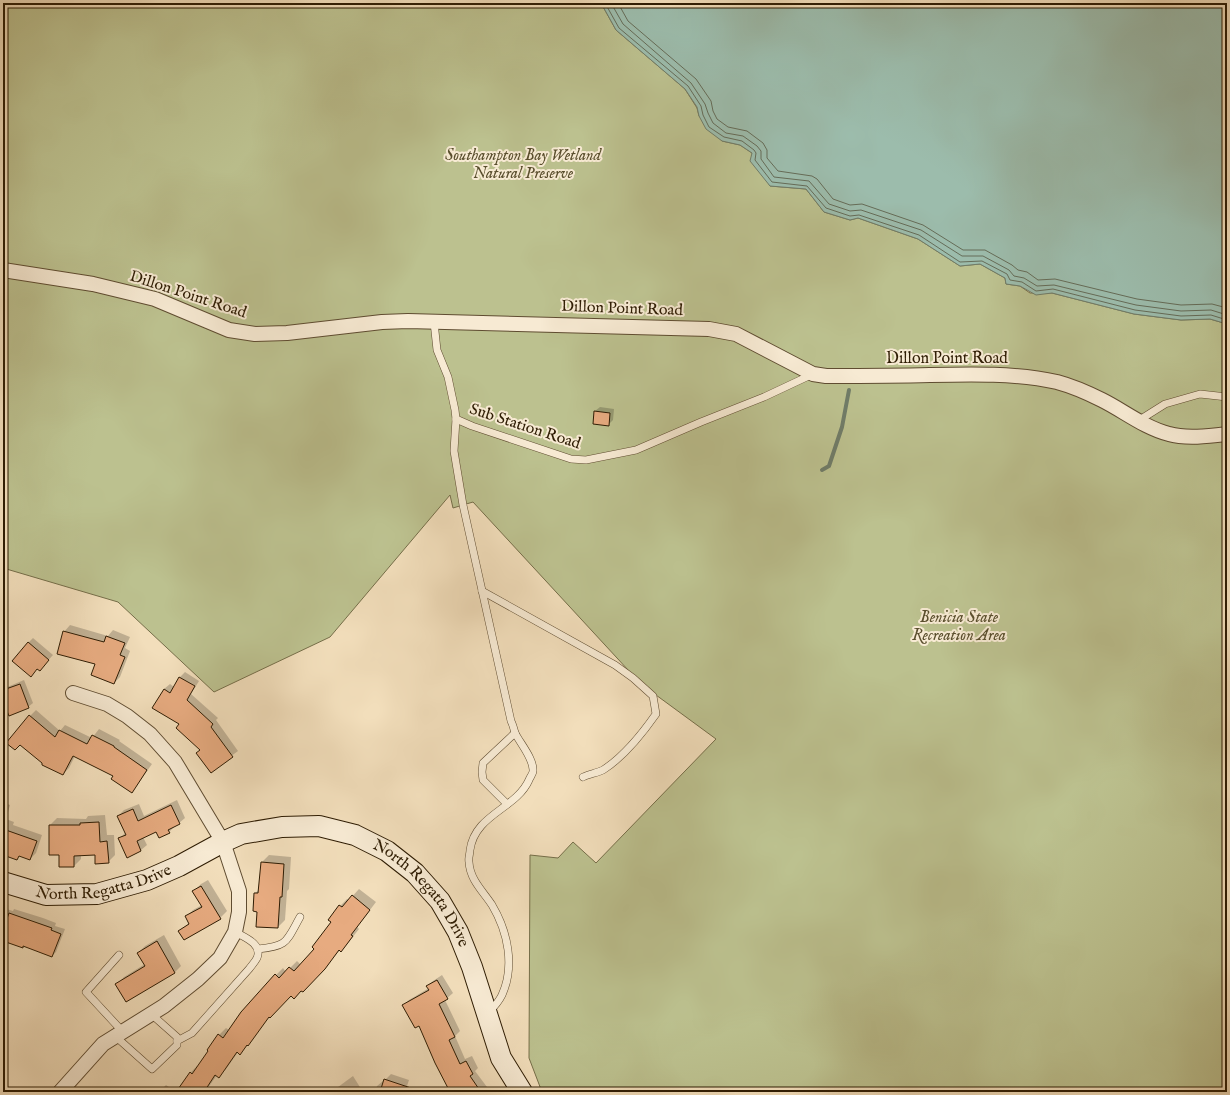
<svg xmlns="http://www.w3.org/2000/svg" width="1230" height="1095" viewBox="0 0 1230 1095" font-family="'IM FELL English',serif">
  <rect width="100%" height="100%" fill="#f2debb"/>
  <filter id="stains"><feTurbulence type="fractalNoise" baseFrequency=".005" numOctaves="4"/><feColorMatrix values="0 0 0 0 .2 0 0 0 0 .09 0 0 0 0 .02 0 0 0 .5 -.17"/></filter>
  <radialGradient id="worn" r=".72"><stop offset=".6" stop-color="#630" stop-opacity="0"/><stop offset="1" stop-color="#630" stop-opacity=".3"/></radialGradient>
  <polygon fill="#bcc18f" stroke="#756e49" points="3,3 601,3 616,30 685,89 697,108 699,116 722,141 740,145 752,153 770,186 806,189 824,212 850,220 858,218 918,239 960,266 980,264 1005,278 1006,284 1020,286 1030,293 1052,293 1134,314 1181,320 1210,319 1227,324 1227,1092 542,1092 529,1058 530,855 558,858 573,842 596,863 716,739 641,684 473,502 453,508 450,495 330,637 214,692 118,602 3,568"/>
  <polygon fill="#9cbcac" stroke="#707c68" points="601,3 1227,3 1227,324 1210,319 1181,320 1134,314 1052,293 1036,295 1020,286 1006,284 1005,278 980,264 960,266 918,239 858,218 850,220 824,212 806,189 770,186 750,161 752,153 740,145 722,141 706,129 699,116 697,107 685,89 616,30"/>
  <g fill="#0003">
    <polygon points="600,407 614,409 613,420 608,425 595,411"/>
    <polygon points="70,625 108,636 113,630 130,637 125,648 130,651 120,677 114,683 96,663 64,632"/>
    <polygon points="33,638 53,655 44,665 28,643"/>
    <polygon points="185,672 199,681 191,694 218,718 216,720 238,751 211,771 201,750 180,724 153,708 164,689 170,684 174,687 180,677"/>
    <polygon points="24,680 33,703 28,707 3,698 3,690 5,688"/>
    <polygon points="36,710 60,731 65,725 92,738 99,729 120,740 119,741 152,764 137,785 131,791 115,775 75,756 69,768 63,774 30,716"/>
    <polygon points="177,800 185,818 179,823 175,826 169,832 156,831 143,837 147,845 141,850 119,839 126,832 118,816 124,810 139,804 144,816"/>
    <polygon points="3,802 10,805 6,819 14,822 13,825 42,835 36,853 30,859 20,855 17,858 3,853"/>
    <polygon points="105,815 107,835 114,835 115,855 108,862 96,854 81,855 81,859 74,866 60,854 50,825 57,818 86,819 88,816"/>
    <polygon points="269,855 291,857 289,889 287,891 285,920 278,927 258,911 255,893 259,890 262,862"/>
    <polygon points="208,880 227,911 220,918 180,931 190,922 186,917 193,910 202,905 194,891 201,884"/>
    <polygon points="359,889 376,902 357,927 359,929 348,943 340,950 310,984 291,994 270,1016 247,1046 240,1053 238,1052 226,1069 219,1076 217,1075 205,1092 177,1092 191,1072 197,1066 199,1066 219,1035 226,1028 229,1030 276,975 283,968 286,972 297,961 301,965 315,949 332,922 329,920 340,906 347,899 349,900"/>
    <polygon points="3,908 13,911 14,909 43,918 56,923 55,926 65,929 56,952 52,956 24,945 3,940"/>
    <polygon points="164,935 181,966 174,973 117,984 124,977 145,964 138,953 145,946"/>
    <polygon points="442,975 453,993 445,1000 460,1031 455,1036 465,1059 472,1056 478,1068 475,1071 487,1087 482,1092 451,1092 419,1024 403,1006 409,1000 429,988 427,986 433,981"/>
    <polygon points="391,1074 409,1080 405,1092 375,1092 377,1086 383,1081 384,1081"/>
    <polygon points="353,1076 363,1092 332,1092 334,1090"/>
    <polygon points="166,1085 176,1092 159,1092"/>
  </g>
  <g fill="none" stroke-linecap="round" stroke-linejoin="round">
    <g stroke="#656c58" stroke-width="1">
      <polyline points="605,3 619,28 688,86 701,106 703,115 709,127 724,137 742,141 754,150 756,153 755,160 772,182 807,186 826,208 850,216 859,215 919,235 960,262 982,261 1007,274 1010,280 1022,282 1036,291 1053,289 1135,310 1181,316 1211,315 1227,320"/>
      <polyline points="611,3 623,24 691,83 705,104 708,113 713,123 726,133 743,136 757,146 761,151 761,159 774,177 809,181 829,204 850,211 861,210 921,230 962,256 983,256 1009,270 1014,276 1024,278 1037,286 1054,285 1136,305 1181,311 1211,310 1227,315"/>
      <polyline points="618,3 628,21 696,79 711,101 713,111 717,119 728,127 747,131 763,143 767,150 767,158 778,171 812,176 817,179 833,199 850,205 862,204 923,225 963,250 985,250 1012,265 1018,270 1027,272 1038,280 1055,279 1137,299 1181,305 1212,304 1227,308"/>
    </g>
    <polyline stroke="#707c68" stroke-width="4" points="822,470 829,466 842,427 849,390"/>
  </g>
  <g fill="#e7ab80" stroke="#2e1c03">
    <polygon points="594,411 610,413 609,426 593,424"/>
    <polygon points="63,631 104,642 106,636 125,643 120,655 125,657 114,684 91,675 95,664 57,654"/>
    <polygon points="28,642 49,660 40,671 37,669 31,677 12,661"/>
    <polygon points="179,677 195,686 187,700 213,724 211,727 233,757 211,773 196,753 200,750 176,728 179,724 152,708 164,689 170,693"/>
    <polygon points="20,684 29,708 9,716 3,701 3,690"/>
    <polygon points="29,715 55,737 59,730 87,744 92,735 114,746 114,747 147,770 132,793 111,779 113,776 73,756 63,775 42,765 42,763 20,745 15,750 6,743"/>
    <polygon points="171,805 180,824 168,830 170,833 159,838 156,832 137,841 141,851 127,858 118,838 126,835 117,816 133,809 138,821"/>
    <polygon points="99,822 100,842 107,841 109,863 95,864 95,855 74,856 74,867 59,867 59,855 49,855 49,825 80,825 80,823"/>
    <polygon points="3,829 37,841 30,860 19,856 17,860 3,855"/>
    <polygon points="261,862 284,864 282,897 280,897 278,928 256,927 257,912 253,911 254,893 258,893"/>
    <polygon points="201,886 221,919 184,940 178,931 189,924 185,916 202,907 192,891"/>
    <polygon points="352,895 370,910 351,935 353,936 341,952 339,950 325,969 303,992 301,991 294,999 291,996 270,1018 269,1017 248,1046 247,1045 240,1055 237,1052 219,1078 215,1075 204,1092 176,1092 190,1072 192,1074 208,1051 207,1050 218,1034 223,1038 241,1012 275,974 279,978 289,967 294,971 314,949 312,947 331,922 328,920 339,905 342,907"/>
    <polygon points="9,913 52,928 51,930 61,934 52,957 23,946 23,948 3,941 3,930"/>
    <polygon points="157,941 175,973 126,1002 115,984 145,966 137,953"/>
    <polygon points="437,980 448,999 439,1004 455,1037 449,1040 460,1064 466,1061 473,1074 470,1076 481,1092 450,1092 435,1063 419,1026 415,1028 402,1005 429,990 426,986"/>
    <polygon points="384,1079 417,1090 417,1092 380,1092"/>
  </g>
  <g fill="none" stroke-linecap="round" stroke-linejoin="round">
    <defs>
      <g id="lane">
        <path d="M434,322L437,350L448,377L455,410L456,419L454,451L463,505L511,721C513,725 514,729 515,733C520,743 534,759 533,771C533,774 530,777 529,780C516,809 475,814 470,850C470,854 468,859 469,862C470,880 483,891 492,905C508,932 515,966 502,995C499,1001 494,1007 489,1012"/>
        <polyline points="456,419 472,426 571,459 586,460 636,450 701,422 764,397 813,374"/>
        <polyline points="1138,421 1165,404 1200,394 1227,397"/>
        <path d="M482,591L615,665L633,678L653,696L656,714C642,734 625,756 603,770C597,773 589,774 583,777"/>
        <polyline points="507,804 483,780 482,772 483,763 515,733"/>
        <path d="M258,949C288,946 286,942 300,917"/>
        <polyline points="119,955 86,992 123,1032"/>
        <polyline points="115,1036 152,1069 177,1045 177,1037 151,1014"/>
        <path d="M177,1041L192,1033L249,969C252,965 255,962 257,958C263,944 244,937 235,932"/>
      </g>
      <g id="street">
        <path d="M3,270L93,284L155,299L229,330L255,334L287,333L382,322L408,321L709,329L736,334L813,374L826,376C861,376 895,376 930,375C972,374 1015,373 1057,382C1072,386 1088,393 1102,400C1124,411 1145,428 1169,434C1186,439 1210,436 1227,434"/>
        <polyline points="60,1092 103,1044 164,1006 198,979 220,958 235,932 239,912 239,891 223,842 175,762 150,734 127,716 107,704 73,693"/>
      </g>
      <g id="secondary">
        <path id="s1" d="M3,882L46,895L97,894L147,880L179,866L223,842L241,834L282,827L319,826L355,835L387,851L415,873L440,901L458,932L472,967L501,1058L522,1092"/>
      </g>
    </defs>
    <use href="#lane" stroke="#5f4c31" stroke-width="8"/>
    <use href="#street" stroke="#5f4c31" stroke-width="16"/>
    <use href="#secondary" stroke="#2e1c03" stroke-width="22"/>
    <use href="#lane" stroke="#f7ead3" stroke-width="7"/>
    <use href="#street" stroke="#f7ead3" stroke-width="14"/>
    <use href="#secondary" stroke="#f7ead3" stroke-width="20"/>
  </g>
  <g text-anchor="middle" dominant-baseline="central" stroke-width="4" stroke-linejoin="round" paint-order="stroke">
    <g font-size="16" font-style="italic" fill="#594e2d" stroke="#f7ead3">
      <text x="523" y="156">Southampton Bay Wetland<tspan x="523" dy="18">Natural Preserve</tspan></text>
      <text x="959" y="618">Benicia State<tspan x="959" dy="18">Recreation Area</tspan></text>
    </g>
    <g font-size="16" fill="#2e1c03" stroke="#f7ead3">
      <text transform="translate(188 295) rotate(18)">Dillon Point Road</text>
      <text transform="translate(622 309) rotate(2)">Dillon Point Road</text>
      <text x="947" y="359">Dillon Point Road</text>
      <text transform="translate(525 427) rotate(18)">Sub Station Road</text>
      <text stroke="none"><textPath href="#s1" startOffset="104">North Regatta Drive</textPath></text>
      <text stroke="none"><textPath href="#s1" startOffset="459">North Regatta Drive</textPath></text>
    </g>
  </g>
  <rect width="1230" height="1095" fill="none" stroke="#f2debb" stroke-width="16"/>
  <rect x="4" y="4" width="1222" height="1087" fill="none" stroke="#2e1c03" stroke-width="2"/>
  <rect x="8" y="8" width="1214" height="1079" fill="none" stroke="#2e1c03"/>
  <rect width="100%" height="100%" filter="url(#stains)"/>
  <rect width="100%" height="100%" fill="url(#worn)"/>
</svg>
